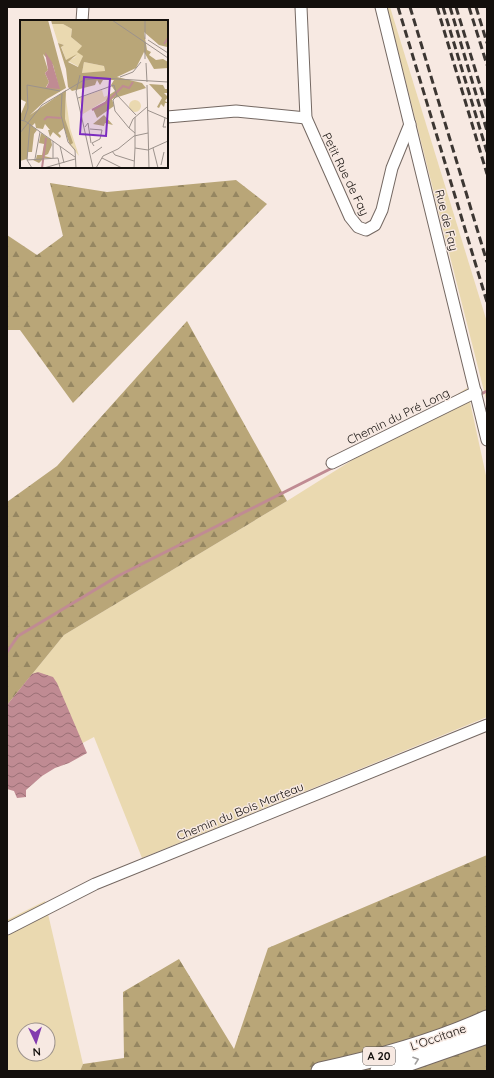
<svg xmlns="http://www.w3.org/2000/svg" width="494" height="1078" viewBox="0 0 494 1078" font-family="Quicksand,sans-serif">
  <defs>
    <pattern id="forest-firs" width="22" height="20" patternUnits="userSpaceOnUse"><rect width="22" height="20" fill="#b9a678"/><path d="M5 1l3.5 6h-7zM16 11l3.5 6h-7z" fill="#958661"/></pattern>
    <pattern id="water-waves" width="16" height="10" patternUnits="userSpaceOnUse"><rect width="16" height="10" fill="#c08b93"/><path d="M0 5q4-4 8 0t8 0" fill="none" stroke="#9b7076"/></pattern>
  </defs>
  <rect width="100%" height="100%" fill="#f7e9e2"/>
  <g fill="#ead9b0" fill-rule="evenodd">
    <polygon points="387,7 390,7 487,322 487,403"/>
    <polygon points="467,388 487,480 487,717 142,858 94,737 7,783 7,705 64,635 287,501"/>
    <path d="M45,901L83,1064L80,1071H7V920ZM24,1030H48V1054H24Z"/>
  </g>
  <g fill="url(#forest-firs)">
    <polygon points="236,180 267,204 73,403 20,330 7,330 7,235 37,255 63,236 50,183 107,192"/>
    <polygon points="187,321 287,501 64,635 7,705 7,502 57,466"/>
    <polygon points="487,855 487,1071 80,1071 83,1064 124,1058 123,992 179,959 234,1049 268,948"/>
  </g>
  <polygon fill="url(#water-waves)" points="38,672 53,677 57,683 87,753 69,763 55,768 42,776 26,790 26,797 17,798 14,791 7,789 7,705 32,674"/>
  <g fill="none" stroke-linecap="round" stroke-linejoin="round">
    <g stroke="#c08b93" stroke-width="3">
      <polyline points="479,395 487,391"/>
      <polyline points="7,652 18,636 118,576 334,467"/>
    </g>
    <defs>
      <g id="minor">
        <polyline points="301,7 306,118 350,217 358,227 366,230 375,225 382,210 392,168 410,124"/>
        <polyline points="381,7 487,440"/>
        <polyline points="82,21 83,7"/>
        <polyline points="167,117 236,111 306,118"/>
        <polyline points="332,463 476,392"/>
        <polyline points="7,929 95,884 487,725"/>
      </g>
      <g id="highway">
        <path d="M320,1071C376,1059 434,1043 487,1019"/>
        <polyline points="379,1071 401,1065 487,1035"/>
      </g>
    </defs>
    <use href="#minor" stroke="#746862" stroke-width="13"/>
    <use href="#highway" stroke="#746862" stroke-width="19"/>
    <use href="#minor" stroke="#fff" stroke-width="11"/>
    <use href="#highway" stroke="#fff" stroke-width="17"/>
    <g stroke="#3c3632" stroke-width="3" stroke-dasharray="8 4" stroke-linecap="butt">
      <polyline points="398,7 487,302"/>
      <polyline points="410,7 487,262"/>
      <polyline points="437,7 487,174"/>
      <polyline points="443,7 487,152"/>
      <polyline points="450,7 487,131"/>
      <polyline points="456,7 487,108"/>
      <polyline points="469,7 487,65"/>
      <polyline points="476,7 487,43"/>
    </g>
  </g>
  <defs><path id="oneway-chevron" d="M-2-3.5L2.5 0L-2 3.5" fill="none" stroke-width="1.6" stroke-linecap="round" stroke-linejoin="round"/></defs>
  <use stroke="#a19f9e" href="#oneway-chevron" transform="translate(416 1060) rotate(-19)"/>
  <g text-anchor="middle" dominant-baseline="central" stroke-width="3" stroke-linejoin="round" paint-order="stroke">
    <rect fill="#f7e9e2" stroke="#57504c" stroke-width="1" x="363" y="1047" width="32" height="18" rx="3"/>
    <g font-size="11" font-weight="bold" fill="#130f0c">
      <text x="379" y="1056">A 20</text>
    </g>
    <g font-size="12" fill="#130f0c" stroke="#f7e9e2">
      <text transform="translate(346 174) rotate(64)">Petit Rue de Fay</text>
      <text transform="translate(447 220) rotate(76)">Rue de Fay</text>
      <text transform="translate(398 416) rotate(-26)">Chemin du Pré Long</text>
      <text transform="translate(240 811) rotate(-22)">Chemin du Bois Marteau</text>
      <text transform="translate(438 1037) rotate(-19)">L'Occitane</text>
    </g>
  </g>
  <g transform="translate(20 20)">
    <rect width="148" height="148" fill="#f7e9e2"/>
    <path d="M32,4H43L52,9L51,17L62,26L63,36L59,47L48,41L57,36L46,40L41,26L44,25L38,23ZM64,42L84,46L85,52L62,53ZM82,70L84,77L89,75V78L63,94L59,78ZM46,79L50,108L59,136L50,125L52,123L45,100ZM109 86a6 6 0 1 1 12 0a6 6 0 1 1-12 0Z" fill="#ead9b0"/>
    <path d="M0,0H28L46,68L27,79L10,95L46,70L45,99L53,123L50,125L44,108L38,113L41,116L40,118L33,112L30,117L28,110H30L25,104L23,109L16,108L15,103L12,106L17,110L14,114L12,132H8L7,139L0,141V96L6,82L0,79ZM23,34L33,45L39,68L26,67L29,62L25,53L28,50ZM31,0H148V33L147,27L139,25L124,12L127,30L131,32L129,35L136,40L143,39L148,42V48L134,49L124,32L116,48L97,57L122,63L126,68L92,79L94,86L77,98L73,89L85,82L89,75L95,71L91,65L94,60H83L80,65L77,60L75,65L52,71L48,67L46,49L38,23L44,25L41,27L46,40L57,34L48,42L58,47L63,36L57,32L62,26L51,17L52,9L43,4H32ZM64,42L84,46L85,51L62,53ZM129,64L143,65L145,69H148V73H144L148,77L145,81L148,83H145L144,87L141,84L139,88L137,87L142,78ZM84,95L93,105L85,103L84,106L73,104ZM21,113L31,120L32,125L28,134L24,136L32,138H24L19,143L13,140L16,139L17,135H22L24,124L19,123Z" fill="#b9a678" fill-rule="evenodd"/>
    <path d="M25,32L32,42L40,69L26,68L29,62L25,53L28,50Z" fill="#c08b93"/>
    <path fill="none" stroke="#c08b93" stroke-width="2" d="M144,24L148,18V5M72,90L87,82L103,66L109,68L113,62M24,100L27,97L41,98M22,148L26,118"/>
    <path fill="none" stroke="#9c928c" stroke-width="1" d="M92,0L148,38M125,0V19M128,20L148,33M125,39V22M126,43L127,62M60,55L56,72L73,148M100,57L113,52L121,42M127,65L129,148M42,74L41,95L48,122L55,130L56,148M97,75L116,95M58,78L94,65L97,76L93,80L95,91L109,108M127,90L148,99M145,98L143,107H146M0,100L5,101L55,137M4,100L8,88L7,65L40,71M10,104L7,140L12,148M65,107L68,103L71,123M70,109L82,110L80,119L72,123L74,126M0,113L22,85L64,60L81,58L148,62M115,113V97M40,126L44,143M115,128V113L109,108L113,99L127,87M133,128L138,148M92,131L95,135L114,141M72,134L82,127M33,138V121M82,138L102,148M15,139L20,112M7,140L38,138L40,148M141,145L144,132M24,148L55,139M76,148L83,136L98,129L114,116L128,113M114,148L115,128L128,130L148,121"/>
    <path fill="#7b2cbf" fill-opacity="0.15" stroke="#7b2cbf" stroke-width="2" d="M64,57L90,59L86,116L60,114Z"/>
    <rect width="148" height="148" fill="none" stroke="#130f0c" stroke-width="2"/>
  </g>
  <rect width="494" height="1078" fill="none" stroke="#130f0c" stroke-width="16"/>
  <g transform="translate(36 1042) rotate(176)"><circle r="19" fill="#f7e9e2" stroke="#9c928c"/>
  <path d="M0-3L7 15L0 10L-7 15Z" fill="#823bae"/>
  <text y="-6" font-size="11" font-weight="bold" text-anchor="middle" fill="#130f0c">N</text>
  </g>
</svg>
